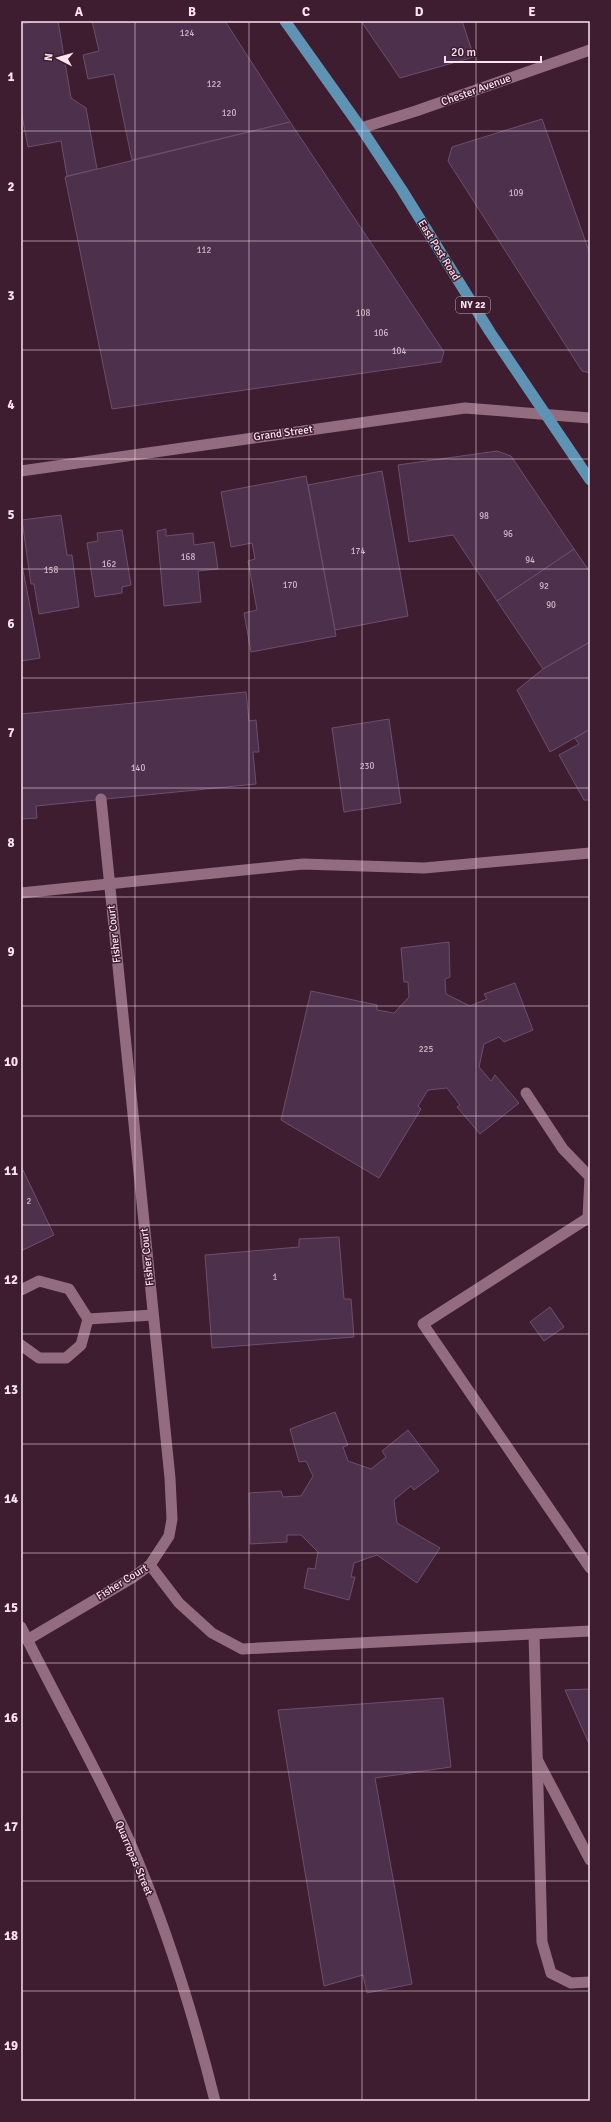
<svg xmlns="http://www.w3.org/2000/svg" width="611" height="2122" viewBox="0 0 611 2122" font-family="Signika,sans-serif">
  <rect width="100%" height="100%" fill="#3e1d30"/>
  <g fill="#4c304c" stroke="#6c4f6c">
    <polygon points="38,21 58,21 71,98 86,108 97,169 67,176 61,141 28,147 21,111 21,24"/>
    <polygon points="92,21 225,21 290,122 132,160 114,74 88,79 83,55 99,51"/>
    <polygon points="361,21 462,21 474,57 400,78"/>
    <polygon points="542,119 590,254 590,373 582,371 448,161 452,147"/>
    <polygon points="290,122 444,352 441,362 112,409 65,177"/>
    <polygon points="497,451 511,456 574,549 497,601 453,535 409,542 398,465"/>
    <polygon points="382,471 408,616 335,630 308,485"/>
    <polygon points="306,476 336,636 251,652 244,613 257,610 248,561 255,559 252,543 231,547 221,492"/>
    <polygon points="61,515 67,555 72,555 79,607 39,614 34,584 31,584 22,520"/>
    <polygon points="166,529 166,536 193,533 194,545 214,542 218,569 198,571 201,602 164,606 157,531"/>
    <polygon points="122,530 131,585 122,587 122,593 95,597 87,543 98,541 97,533"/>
    <polygon points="574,549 590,572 590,642 543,669 497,601"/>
    <polygon points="21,560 40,658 21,661"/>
    <polygon points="590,642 590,729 550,752 517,690 543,669"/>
    <polygon points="246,692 249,721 256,720 259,752 253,752 256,784 36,806 37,818 21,819 21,714"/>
    <polygon points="389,719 401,803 344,812 332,728"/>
    <polygon points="590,729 590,800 584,800 559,755 579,744 575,738"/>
    <polygon points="449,942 450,977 445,979 446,994 470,1006 487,999 484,994 515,983 533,1030 504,1042 499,1037 484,1044 479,1067 491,1081 495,1075 519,1103 480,1134 457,1107 460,1105 447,1088 428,1090 418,1106 421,1109 379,1178 281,1120 311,991 377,1005 377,1010 394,1013 409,997 408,982 404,982 401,948"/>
    <polygon points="21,1166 54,1235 21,1251"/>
    <polygon points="339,1237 344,1299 351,1299 354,1337 212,1348 205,1255 299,1247 299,1239"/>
    <polygon points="550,1307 564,1327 544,1341 530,1322"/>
    <polygon points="335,1412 348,1445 343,1447 348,1461 371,1469 386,1457 382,1451 408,1430 439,1471 414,1490 411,1486 394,1500 397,1523 440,1548 417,1583 377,1555 354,1563 351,1577 355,1577 349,1600 304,1588 308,1568 315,1569 318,1552 301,1535 287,1535 287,1542 250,1544 249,1493 281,1491 283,1497 301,1496 313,1476 306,1461 299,1462 290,1429"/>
    <polygon points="590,1689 590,1746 565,1690"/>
    <polygon points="443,1698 451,1767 375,1778 412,1984 367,1993 363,1975 324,1986 278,1710"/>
  </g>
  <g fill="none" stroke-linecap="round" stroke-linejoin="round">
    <g stroke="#946c80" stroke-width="11">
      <polyline points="526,1093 563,1149 590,1177"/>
      <polyline points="590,1176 588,1218 423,1324 590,1568"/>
      <polyline points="21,1290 39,1281 69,1289 88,1319 81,1345 66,1358 39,1358 21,1345"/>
      <polyline points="88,1319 153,1315"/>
      <polyline points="150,1565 179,1603 212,1633 242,1649 590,1631"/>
      <polyline points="534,1634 542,1942 551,1973 571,1983 590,1982"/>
      <polyline points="538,1761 590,1860"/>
    </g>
    <g stroke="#946c80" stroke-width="11">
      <polyline points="21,471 465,408 590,418"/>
      <path d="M21,1627C56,1698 96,1768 129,1840C165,1923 193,2013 215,2101"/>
      <polyline points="27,1640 132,1578 150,1565 169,1536 172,1519 170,1478 101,799"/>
    </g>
    <g stroke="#946c80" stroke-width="11">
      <polyline points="361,128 416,111 590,50"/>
      <polyline points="21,893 303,864 424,868 590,853"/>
    </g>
    <polyline stroke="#5f93b4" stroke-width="11" points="285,21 361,128 402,190 490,332 590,480"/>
  </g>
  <path fill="none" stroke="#fbe4ef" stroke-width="1" stroke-opacity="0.55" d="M135,21V2101M249,21V2101M362,21V2101M476,21V2101M21,131H590M21,241H590M21,350H590M21,459H590M21,569H590M21,678H590M21,788H590M21,897H590M21,1006H590M21,1116H590M21,1225H590M21,1334H590M21,1444H590M21,1553H590M21,1663H590M21,1772H590M21,1881H590M21,1991H590"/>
  <g text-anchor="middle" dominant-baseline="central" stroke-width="3" stroke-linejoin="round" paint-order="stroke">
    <g font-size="9" fill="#cfb7c6">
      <text x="187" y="33">124</text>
      <text x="214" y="84">122</text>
      <text x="229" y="113">120</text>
      <text x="516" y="193">109</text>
      <text x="204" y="250">112</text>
      <text x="363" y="313">108</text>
      <text x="381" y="333">106</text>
      <text x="399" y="351">104</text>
      <text x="484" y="516">98</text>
      <text x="508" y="534">96</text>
      <text x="358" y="551">174</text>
      <text x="188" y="557">168</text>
      <text x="530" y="560">94</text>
      <text x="109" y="564">162</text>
      <text x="51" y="570">158</text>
      <text x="290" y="585">170</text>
      <text x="544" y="586">92</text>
      <text x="551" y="605">90</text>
      <text x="367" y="766">230</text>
      <text x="138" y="768">140</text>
      <text x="426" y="1049">225</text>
      <text x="29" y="1201">2</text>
      <text x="275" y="1277">1</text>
    </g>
    <rect fill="#3e1d30" stroke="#c2a8b6" stroke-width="1" x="456" y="297" width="34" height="16" rx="3"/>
    <g font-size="10" font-weight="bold" fill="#fbe4ef">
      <text x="473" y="305">NY 22</text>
    </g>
    <g font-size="11" fill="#fbe4ef" stroke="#3e1d30">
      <text transform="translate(476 90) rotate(-20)">Chester Avenue</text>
      <text transform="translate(439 250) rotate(58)">East Post Road</text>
      <text transform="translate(283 433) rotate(-8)">Grand Street</text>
      <text transform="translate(114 934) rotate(-96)">Fisher Court</text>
      <text transform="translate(147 1257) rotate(-96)">Fisher Court</text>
      <text transform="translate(122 1582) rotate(-32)">Fisher Court</text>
      <text transform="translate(134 1858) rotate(67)">Quarropas Street</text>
    </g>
  </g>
  <rect width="611" height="2122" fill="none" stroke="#3e1d30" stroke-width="44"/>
  <g transform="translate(58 58) rotate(276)" stroke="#3e1d30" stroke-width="3" paint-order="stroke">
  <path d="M0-3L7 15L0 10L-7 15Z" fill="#fbe4ef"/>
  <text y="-6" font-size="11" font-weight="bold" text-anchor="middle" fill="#fbe4ef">N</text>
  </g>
  <path d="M445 56v6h96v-6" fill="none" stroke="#fbe4ef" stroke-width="2"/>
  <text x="451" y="56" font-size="12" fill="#fbe4ef" stroke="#3e1d30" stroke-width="3" paint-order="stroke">20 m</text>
  <rect x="22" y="22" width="567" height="2078" fill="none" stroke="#fbe4ef" stroke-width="1.5"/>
  <g font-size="13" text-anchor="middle" font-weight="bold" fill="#fbe4ef">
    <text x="79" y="16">A</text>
    <text x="192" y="16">B</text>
    <text x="306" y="16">C</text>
    <text x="419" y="16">D</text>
    <text x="532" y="16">E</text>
    <text x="11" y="81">1</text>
    <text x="11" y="191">2</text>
    <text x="11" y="300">3</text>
    <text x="11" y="409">4</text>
    <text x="11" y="519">5</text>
    <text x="11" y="628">6</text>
    <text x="11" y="737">7</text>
    <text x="11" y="847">8</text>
    <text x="11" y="956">9</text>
    <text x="11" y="1066">10</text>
    <text x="11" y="1175">11</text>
    <text x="11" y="1284">12</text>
    <text x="11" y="1394">13</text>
    <text x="11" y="1503">14</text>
    <text x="11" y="1612">15</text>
    <text x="11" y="1722">16</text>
    <text x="11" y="1831">17</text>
    <text x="11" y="1940">18</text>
    <text x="11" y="2050">19</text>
  </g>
</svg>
